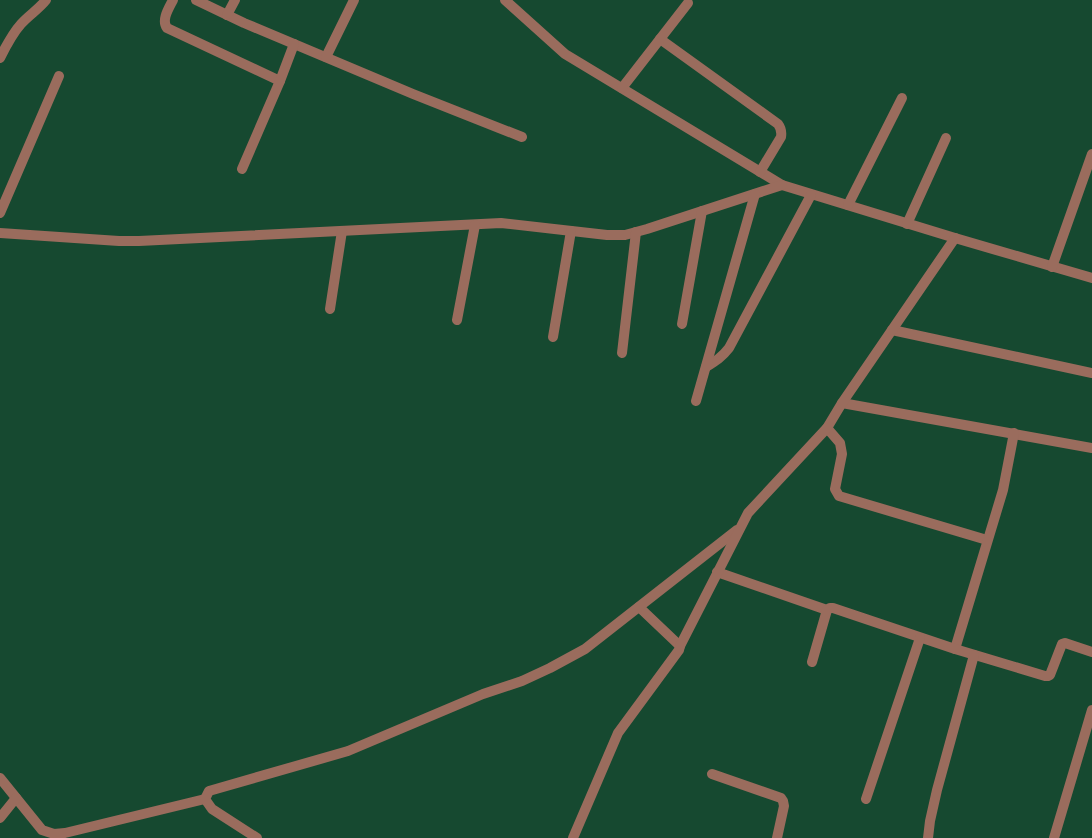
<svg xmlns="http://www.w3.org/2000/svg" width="1092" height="838" viewBox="0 0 1092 838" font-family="'Space Grotesk',sans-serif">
  <rect width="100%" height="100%" fill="#164930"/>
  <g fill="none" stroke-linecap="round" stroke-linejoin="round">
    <g stroke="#9a6c5d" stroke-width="10">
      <path d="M173,0C169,8 161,20 167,28L280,81"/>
      <polyline points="196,0 244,23 413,94 522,137"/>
      <polyline points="505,0 565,54 782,185 955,238 1092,278"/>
      <polyline points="227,15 235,0"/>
      <path d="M660,39L778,124C781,128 782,131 781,137L760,172"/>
      <polyline points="326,57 354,0"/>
      <path d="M0,58C6,46 12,34 21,24C29,15 39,9 46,0"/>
      <polyline points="622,88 688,3"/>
      <polyline points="242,169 280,81 294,44"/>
      <polyline points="848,205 902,98"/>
      <polyline points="0,213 59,76"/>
      <polyline points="907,224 946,138"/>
      <polyline points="0,233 119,241 139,241 501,223 607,235 625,235 647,229 782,185"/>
      <polyline points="1052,267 1092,154"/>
      <polyline points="330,309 342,231"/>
      <polyline points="457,320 475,225"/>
      <polyline points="682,324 702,211"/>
      <polyline points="892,330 1092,373"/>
      <polyline points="553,337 571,231"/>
      <polyline points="622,353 636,232"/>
      <path d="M706,367C716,361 722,357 729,348L811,195"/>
      <polyline points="696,401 755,194"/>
      <polyline points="842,403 1092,448"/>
      <polyline points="827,428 840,443 842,454 835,489 839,496 987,540"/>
      <polyline points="717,572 827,610"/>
      <polyline points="639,607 680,646"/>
      <polyline points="955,649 1003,490 1014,433"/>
      <polyline points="812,662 827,610 830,608 833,608 955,649 1045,676 1048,676 1050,675 1062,644 1065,643 1092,652"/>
      <polyline points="712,774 781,798 783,801 784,806 777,838"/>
      <polyline points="0,778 42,830 54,834 65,833 205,799"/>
      <polyline points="866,799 920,638"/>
      <polyline points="0,818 16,798"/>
      <polyline points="257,838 212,809 205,799 209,791 348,751 483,694 522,681 550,668 585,649 737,530"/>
      <polyline points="573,838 618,733 679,650 680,646 748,513 827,428 842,403 955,238"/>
      <polyline points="928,838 930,821 937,790 974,655"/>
      <polyline points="1054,838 1092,710"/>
    </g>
  </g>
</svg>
